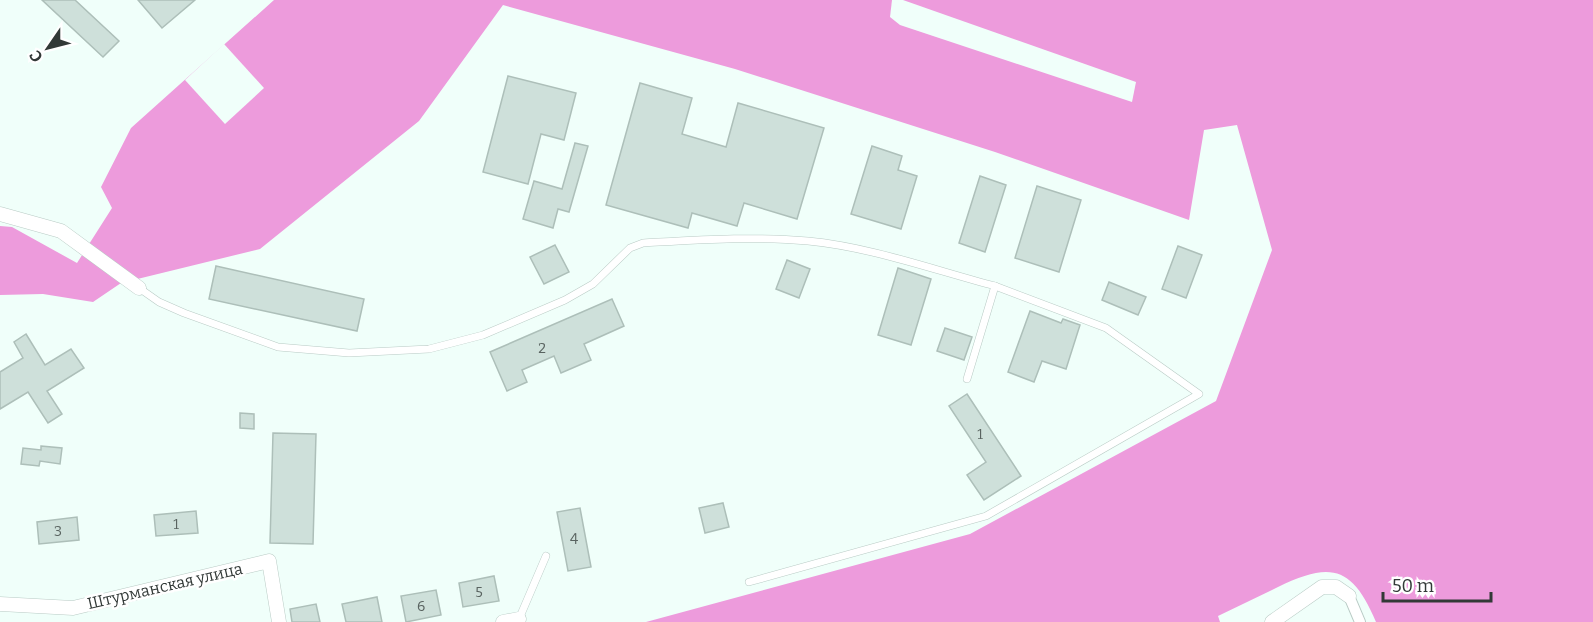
<svg xmlns="http://www.w3.org/2000/svg" width="1593" height="622" viewBox="0 0 1593 622" font-family="Bitter,serif">
  <rect width="100%" height="100%" fill="#f0fffa"/>
  <path fill="#ed9bdc" d="M274,0H1593V622H1376C1352,565 1330,562 1278,587C1258,597 1238,606 1218,616L1220,622H646L970,534L1216,401L1272,250L1237,125L1204,130L1189,220L995,152L735,69L503,5L419,121L260,249L121,283L93,302L43,294L0,295V226L12,227L77,263L112,208L101,187L131,128Z"/>
  <g fill="#f0fffa">
    <polygon points="892,0 903,0 1136,82 1132,102 900,25 890,17"/>
    <polygon points="224,44 264,88 225,124 185,80"/>
  </g>
  <g fill="#cee0da" stroke="#adbfb9" stroke-width="1.5">
    <polygon points="42,0 75,0 119,41 103,57"/>
    <polygon points="138,0 195,0 162,28"/>
    <polygon points="508,76 576,93 564,140 541,134 528,184 483,172"/>
    <polygon points="640,83 692,98 682,134 726,147 738,103 824,128 797,219 744,203 737,226 692,213 688,228 606,205"/>
    <polygon points="575,143 588,146 569,212 558,209 553,228 523,219 534,181 562,189"/>
    <polygon points="872,146 902,156 898,170 917,176 901,229 851,214"/>
    <polygon points="980,176 1006,185 985,252 959,243"/>
    <polygon points="1037,186 1081,200 1059,272 1015,258"/>
    <polygon points="555,245 569,272 544,284 530,257"/>
    <polygon points="1178,246 1202,255 1186,298 1162,289"/>
    <polygon points="787,260 810,269 799,298 776,289"/>
    <polygon points="216,266 364,299 357,331 209,299"/>
    <polygon points="898,268 931,279 911,345 878,335"/>
    <polygon points="1109,282 1146,297 1138,315 1102,300"/>
    <polygon points="612,299 624,326 584,344 591,360 561,373 554,356 522,370 527,382 507,391 490,352"/>
    <polygon points="1030,311 1061,323 1063,319 1080,325 1066,369 1042,361 1034,382 1008,372"/>
    <polygon points="945,328 972,337 964,360 937,351"/>
    <polygon points="26,334 45,365 71,349 84,368 47,391 62,414 48,423 28,392 0,409 0,372 23,358 14,342"/>
    <polygon points="967,394 1021,476 984,500 967,475 986,462 949,406"/>
    <polygon points="240,413 254,414 254,429 240,428"/>
    <polygon points="273,433 316,434 313,544 270,543"/>
    <polygon points="41,446 62,448 60,464 40,461 39,466 21,464 23,448 41,450"/>
    <polygon points="723,503 729,527 705,533 699,508"/>
    <polygon points="580,508 591,567 568,571 557,512"/>
    <polygon points="196,511 198,533 156,536 154,515"/>
    <polygon points="77,517 79,540 39,544 37,522"/>
    <polygon points="494,576 499,601 463,607 459,583"/>
    <polygon points="436,590 441,615 406,622 401,596"/>
    <polygon points="377,597 382,622 346,622 342,604"/>
    <polygon points="316,604 320,622 292,622 290,609"/>
  </g>
  <g fill="none" stroke-linecap="round" stroke-linejoin="round">
    <defs>
      <g id="service">
        <path d="M139,288L159,302L184,313L278,347L349,353L429,349L483,335L565,300L593,284L630,248L643,243C698,240 754,236 808,241C871,247 934,270 995,286L967,379"/>
        <polyline points="749,582 986,516 1199,394 1106,328 995,286"/>
        <polyline points="519,619 546,556"/>
      </g>
      <polyline id="pedestrian" points="1349,596 1360,622"/>
      <g id="minor">
        <polyline points="0,214 61,231 139,288"/>
        <polyline points="0,604 73,608 269,561 279,622"/>
        <polyline points="503,622 519,619"/>
        <polyline points="1272,622 1322,587 1336,587 1349,596"/>
      </g>
    </defs>
    <use href="#service" stroke="#b9cbc5" stroke-width="8"/>
    <use href="#pedestrian" stroke="#b9cbc5" stroke-width="12"/>
    <use href="#minor" stroke="#b9cbc5" stroke-width="15"/>
    <use href="#service" stroke="#fff" stroke-width="7"/>
    <use href="#pedestrian" stroke="#fff" stroke-width="10"/>
    <use href="#minor" stroke="#fff" stroke-width="14"/>
  </g>
  <g text-anchor="middle" dominant-baseline="central" stroke-width="5" stroke-linejoin="round" paint-order="stroke">
    <g font-size="14" fill="#596360">
      <text x="542" y="348">2</text>
      <text x="980" y="434">1</text>
      <text x="176" y="524">1</text>
      <text x="58" y="531">3</text>
      <text x="574" y="539">4</text>
      <text x="479" y="592">5</text>
      <text x="421" y="606">6</text>
    </g>
    <g font-size="16" fill="#323937" stroke="#fff">
      <text transform="translate(165 586) rotate(-13)">Штурманская улица</text>
    </g>
  </g>
  <g transform="translate(48 48) rotate(235)" stroke="#ffffff" stroke-width="4.5" paint-order="stroke">
  <path d="M0-4.5L10 22L0 15L-10 22Z" fill="#323937"/>
  <text y="-9" font-size="16" font-weight="bold" text-anchor="middle" fill="#323937">С</text>
  </g>
  <path d="M1383 592v9h108v-9" fill="none" stroke="#323937" stroke-width="3"/>
  <text x="1392" y="592" font-size="18" fill="#323937" stroke="#ffffff" stroke-width="4.5" paint-order="stroke">50 m</text>
</svg>
